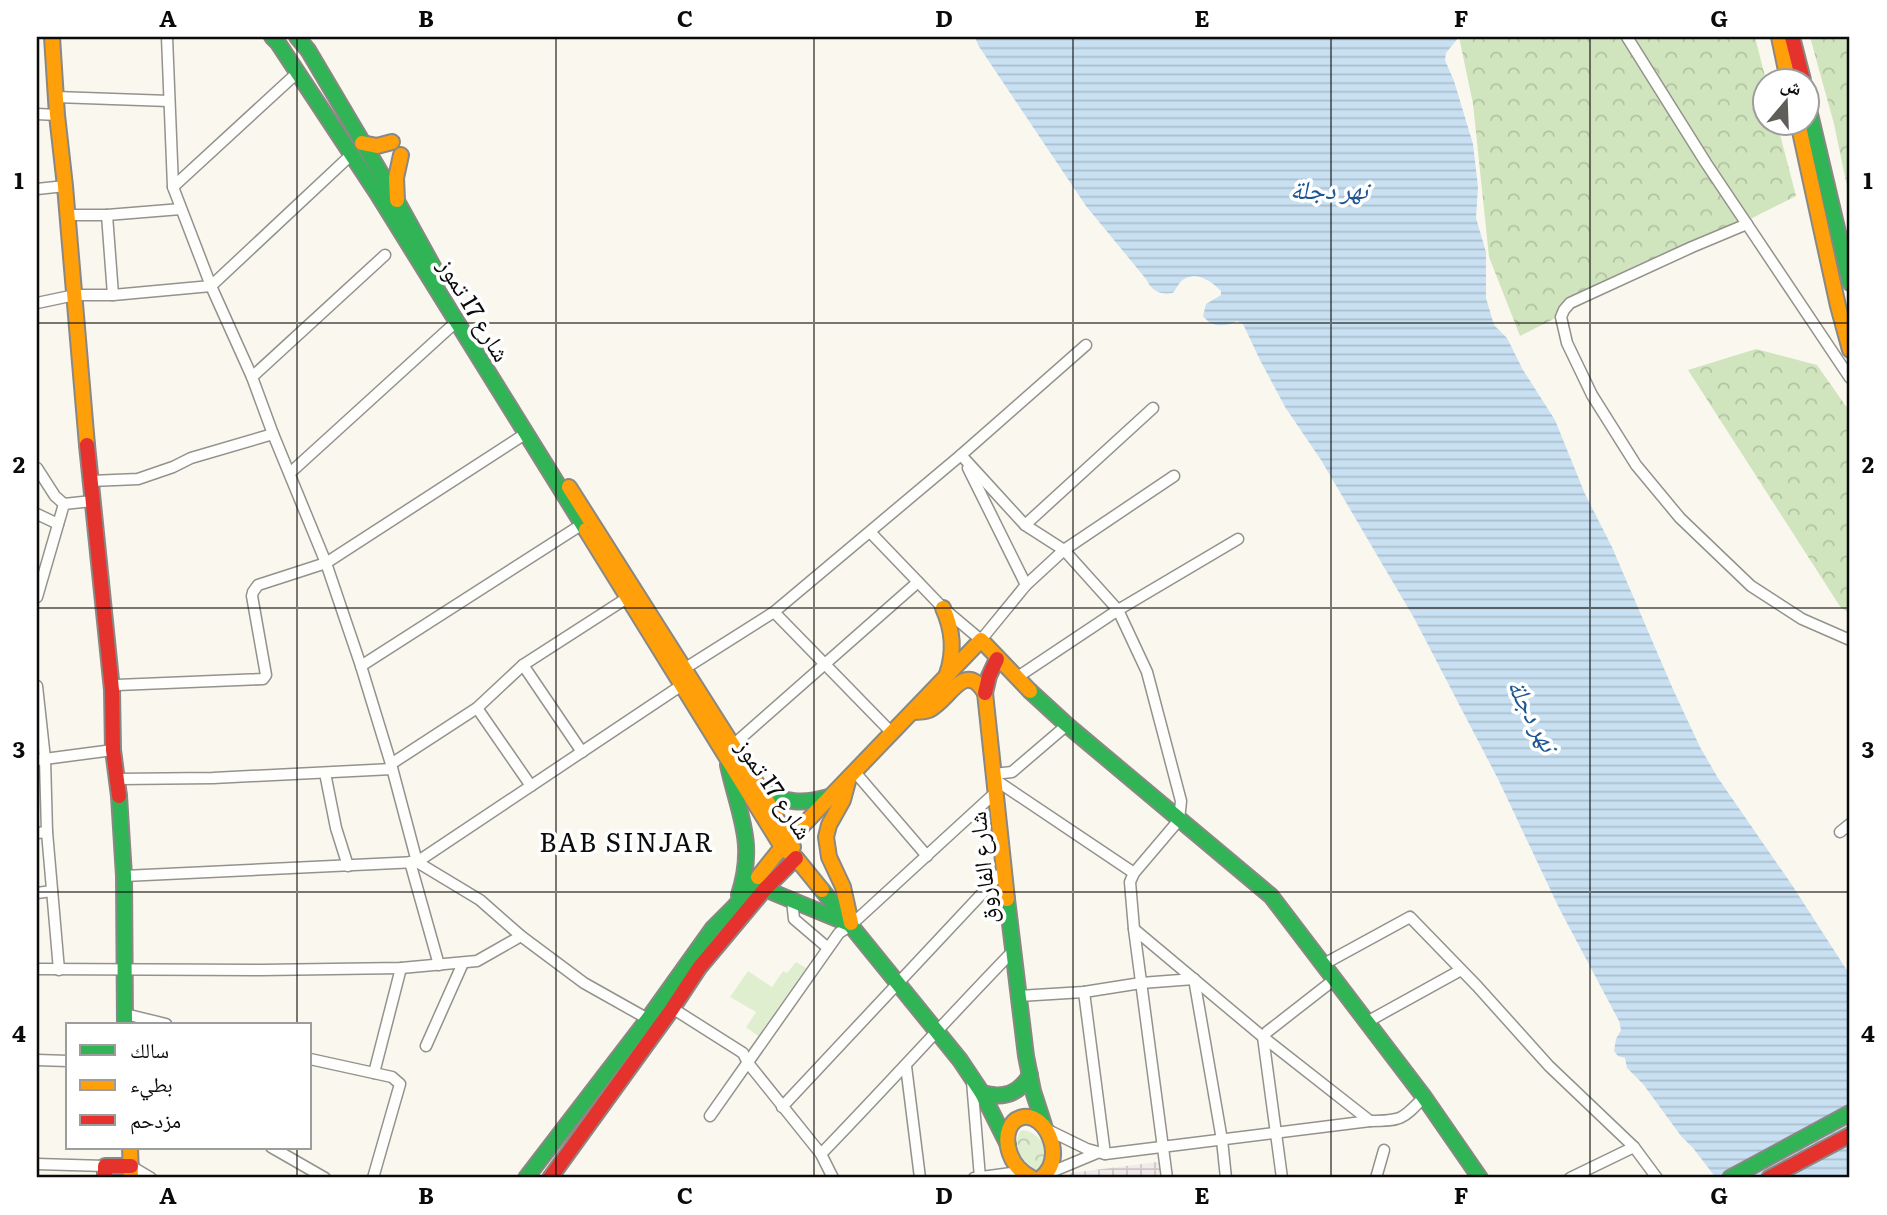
<svg xmlns="http://www.w3.org/2000/svg" width="1887" height="1215" viewBox="0 0 1887 1215" font-family="Literata,'Noto Naskh Arabic',serif">
  <defs>
    <pattern id="industrial-grid" width="8" height="8" patternUnits="userSpaceOnUse" patternTransform="scale(1.75)"><rect width="8" height="8" fill="#f1eaeb"/><path d="M0 4h8M4 0v8" fill="none" stroke="#cdc7c8"/></pattern>
    <pattern id="forest-crowns" width="20" height="18" patternUnits="userSpaceOnUse" patternTransform="scale(1.75)"><rect width="20" height="18" fill="#d0e5be"/><path d="M2 6a3 3 0 1 1 6 0M12 15a3 3 0 1 1 6 0" fill="none" stroke="#b1c3a2"/></pattern>
    <pattern id="park-crowns" width="20" height="18" patternUnits="userSpaceOnUse" patternTransform="scale(1.75)"><rect width="20" height="18" fill="#e0eed0"/><path d="M2 6a3 3 0 1 1 6 0M12 15a3 3 0 1 1 6 0" fill="none" stroke="#bfcbb1"/></pattern>
    <pattern id="water-rules" width="6" height="5" patternUnits="userSpaceOnUse" patternTransform="scale(1.75)"><rect width="6" height="5" fill="#c8e0f1"/><path d="M0 2.5h6" fill="none" stroke="#aabfcd"/></pattern>
  </defs>
  <rect width="100%" height="100%" fill="#faf8ee"/>
  <polygon fill="url(#industrial-grid)" points="1157,1162 1160,1165 1162,1178 1068,1178 1071,1173"/>
  <g fill="url(#forest-crowns)">
    <polygon points="1459,37 1755,37 1766,80 1764,80 1764,122 1777,123 1796,196 1520,336 1489,257 1473,104"/>
    <polygon points="1810,37 1850,37 1850,195 1849,196 1834,124"/>
    <polygon points="1756,349 1817,365 1850,412 1850,613 1841,608 1688,370"/>
  </g>
  <path fill="url(#park-crowns)" d="M1024,1130C1045,1135 1056,1160 1037,1174L1027,1172C1020,1158 1013,1146 1020,1131Z"/>
  <polygon fill="#e0eed0" points="796,962 806,968 758,1036 746,1027 756,1012 730,997 748,971 772,987 783,971 787,973"/>
  <path fill="url(#water-rules)" d="M975,37H1459L1446,53L1445,60L1454,81L1473,144L1478,187L1476,218L1486,252V298L1494,325L1507,338L1523,370L1555,420L1585,494L1612,547L1672,687L1700,747L1718,778L1792,885L1850,975V1178H1716L1693,1148L1681,1136L1643,1084L1627,1068L1625,1058L1618,1056L1614,1051L1616,1039L1621,1030L1619,1021L1559,908L1499,781L1414,618L1321,460L1285,407L1260,360L1243,324L1237,321C1225,327 1212,328 1203,316L1206,304L1221,295V291C1212,282 1198,271 1184,279C1180,281 1176,289 1173,293C1159,295 1152,291 1146,279L1086,206L978,45Z"/>
  <g fill="none" stroke-linecap="round" stroke-linejoin="round">
    <defs>
      <g id="street">
        <polyline points="167,37 173,187 211,286 252,377 273,434 326,563 361,666 391,764 417,862 480,900 521,936 584,983 648,1019"/>
        <polyline points="1627,37 1706,163 1850,378"/>
        <polyline points="56,97 169,101"/>
        <polyline points="37,114 57,115"/>
        <polyline points="173,187 297,73"/>
        <polyline points="37,189 65,186"/>
        <polyline points="67,215 107,215 181,209"/>
        <polyline points="107,215 113,295"/>
        <polyline points="1747,224 1692,247 1570,303 1564,310 1561,317 1567,343 1592,395 1636,465 1680,518 1751,586 1802,619 1850,640"/>
        <polyline points="37,303 75,295 113,295 211,286 352,154"/>
        <polyline points="252,377 385,255"/>
        <polyline points="961,455 1025,525 1064,550 1118,610 1147,672 1181,801 1179,820 1134,873 1130,882 1134,929 1167,1178"/>
        <polyline points="37,468 55,496 64,504"/>
        <polyline points="968,468 1026,585"/>
        <polyline points="290,473 456,322"/>
        <polyline points="91,481 138,479 173,467 191,458 273,434"/>
        <polyline points="37,514 58,524"/>
        <polyline points="1025,525 1153,408"/>
        <polyline points="870,532 943,608 981,640 1026,585 1064,550 1174,476"/>
        <polyline points="37,597 64,504 92,501"/>
        <polyline points="774,612 892,733"/>
        <polyline points="523,665 582,752"/>
        <polyline points="361,666 581,525"/>
        <polyline points="684,669 774,612 961,455 1086,345"/>
        <polyline points="1016,678 1118,610 1238,539"/>
        <polyline points="37,686 45,759 47,832 59,970"/>
        <polyline points="112,690 117,685 263,679 266,675 252,596 253,592 258,585 326,563 525,434"/>
        <polyline points="477,708 531,786"/>
        <polyline points="733,745 918,582"/>
        <polyline points="37,760 113,750"/>
        <polyline points="391,764 477,708 523,665 627,598"/>
        <polyline points="854,771 927,856"/>
        <polyline points="325,773 336,828 348,866"/>
        <polyline points="994,774 1012,772 1067,725"/>
        <polyline points="118,779 213,778 392,769"/>
        <polyline points="994,779 1134,873"/>
        <polyline points="1840,832 1850,824"/>
        <polyline points="37,833 47,832"/>
        <polyline points="410,862 439,965"/>
        <polyline points="124,876 417,862 682,685"/>
        <polyline points="37,893 52,891"/>
        <polyline points="792,900 794,919 828,948"/>
        <polyline points="1134,929 1263,1037 1370,1121"/>
        <polyline points="1324,964 1410,917 1477,986 1549,1066 1634,1147 1657,1178"/>
        <polyline points="37,969 262,970 401,968 477,961 521,936"/>
        <polyline points="1194,979 1222,1140 1226,1178"/>
        <polyline points="1084,992 1105,1154"/>
        <polyline points="1019,996 1084,992 1141,983 1194,979"/>
        <polyline points="672,1008 743,1053 748,1063 821,1154 833,1178"/>
        <polyline points="125,1014 166,1024"/>
        <polyline points="1367,1022 1461,970"/>
        <polyline points="426,1046 463,963"/>
        <polyline points="310,1059 392,1077 400,1084 373,1178"/>
        <polyline points="37,1060 68,1061"/>
        <polyline points="906,1066 920,1178"/>
        <polyline points="374,1073 401,968"/>
        <polyline points="972,1081 980,1178"/>
        <polyline points="782,1107 1005,869"/>
        <polyline points="710,1116 839,933 851,925 996,792"/>
        <path d="M1046,1129L1087,1149L1105,1154L1370,1121C1402,1121 1403,1119 1424,1097"/>
        <polyline points="271,1147 325,1178"/>
        <path d="M821,1154C886,1087 948,1018 1013,951"/>
        <polyline points="37,1164 105,1166"/>
        <polyline points="131,1166 151,1178"/>
        <polyline points="1049,1173 1097,1153"/>
        <polyline points="974,1178 1019,1172"/>
        <polyline points="1282,1178 1263,1037 1267,1032 1335,979"/>
        <polyline points="1376,1178 1384,1150"/>
        <polyline points="1570,1178 1634,1147"/>
      </g>
      <g id="fast">
        <polyline points="272,37 278,43 377,193 586,530"/>
        <polyline points="297,37 308,50 392,192 440,279"/>
        <polyline points="1806,97 1850,283"/>
        <polyline points="1030,691 1067,725 1271,896 1424,1097 1480,1178"/>
        <path d="M728,765C739,816 756,842 739,895"/>
        <path d="M763,789C784,804 804,804 829,797"/>
        <polyline points="119,796 124,876 125,1024"/>
        <polyline points="765,889 847,923"/>
        <polyline points="822,890 960,1060 982,1093 1008,1145"/>
        <polyline points="1007,899 1026,1056 1033,1091 1044,1125"/>
        <path d="M982,1093C1003,1099 1019,1094 1030,1075"/>
        <polyline points="526,1178 648,1019 713,928 735,906 758,877"/>
        <polyline points="1730,1178 1850,1113"/>
      </g>
      <g id="slow">
        <polyline points="52,37 57,115 65,186 87,445"/>
        <polyline points="1779,37 1788,80"/>
        <polyline points="1798,122 1838,306 1850,350"/>
        <polyline points="362,143 377,146 392,142"/>
        <polyline points="397,200 396,178 401,155"/>
        <polyline points="569,487 756,782 793,847"/>
        <polyline points="586,530 782,847 796,858 822,890"/>
        <path d="M943,608C953,630 955,651 947,674"/>
        <path d="M913,712C919,712 924,712 929,710C950,700 964,659 985,693L1007,899"/>
        <polyline points="849,778 843,800 829,825 826,837 829,857 843,887 851,923"/>
        <polyline points="758,877 782,847 981,640 1030,691"/>
        <polyline points="130,1147 131,1178"/>
        <path d="M1032,1178C1022,1173 1014,1165 1010,1154C996,1114 1040,1100 1052,1144C1055,1158 1052,1169 1041,1178"/>
      </g>
      <g id="jam">
        <polyline points="1792,37 1803,80"/>
        <polyline points="87,445 112,690 113,750 119,796"/>
        <polyline points="985,693 989,676 997,659"/>
        <polyline points="105,1178 105,1166 131,1166"/>
        <polyline points="550,1178 670,1012 699,968 765,889 796,858"/>
        <polyline points="1769,1178 1850,1135"/>
      </g>
    </defs>
    <use href="#street" stroke="#93928d" stroke-width="13"/>
    <use href="#fast" stroke="#898884" stroke-width="18"/>
    <use href="#slow" stroke="#898884" stroke-width="18"/>
    <use href="#jam" stroke="#898884" stroke-width="18"/>
    <use href="#street" stroke="#fefefc" stroke-width="10"/>
    <use href="#fast" stroke="#30b455" stroke-width="14"/>
    <use href="#slow" stroke="#ff9f0a" stroke-width="14"/>
    <use href="#jam" stroke="#e5322d" stroke-width="14"/>
  </g>
  <path fill="none" stroke="#0b0b0b" stroke-width="2" stroke-opacity="0.55" d="M297,37V1024M556,37V1178M814,37V1178M1073,37V1178M1331,37V1178M1590,37V1178M37,323H1850M37,608H1850M37,892H1850M297,1147V1178"/>
  <g text-anchor="middle" dominant-baseline="central" stroke-width="7" stroke-linejoin="round" paint-order="stroke">
    <g font-size="24" fill="#0b0b0b" stroke="#fff">
      <text transform="translate(476 309) rotate(59)">شارع 17 تموز</text>
      <text transform="translate(776 788) rotate(56)">شارع 17 تموز</text>
      <text transform="translate(981 868) rotate(-96)">شارع الفاروق</text>
    </g>
    <g font-size="26" font-style="italic" fill="#1d5693" stroke="#fff">
      <text x="1329" y="187">نهر دجلة</text>
      <text transform="translate(1535 714) rotate(62)">نهر دجلة</text>
    </g>
    <g font-size="26" letter-spacing="2" fill="#0b0b0b" stroke="#fff">
      <text x="627" y="840">BAB SINJAR</text>
    </g>
  </g>
  <rect width="1887" height="1215" fill="none" stroke="#ffffff" stroke-width="77"/>
  <rect x="66" y="1023" width="245" height="126" fill="#ffffff" stroke="#9d9d9d" stroke-width="2"/>
  <rect x="80" y="1045" width="35" height="10" fill="#30b455" stroke="#9d9d9d" stroke-width="2"/>
  <text x="130" y="1058" font-size="21" fill="#0b0b0b">سالك</text>
  <rect x="80" y="1080" width="35" height="10" fill="#ff9f0a" stroke="#9d9d9d" stroke-width="2"/>
  <text x="130" y="1092" font-size="21" fill="#0b0b0b">بطيء</text>
  <rect x="80" y="1115" width="35" height="10" fill="#e5322d" stroke="#9d9d9d" stroke-width="2"/>
  <text x="130" y="1128" font-size="21" fill="#0b0b0b">مزدحم</text>
  <g transform="translate(1786 102) rotate(19)"><circle r="33" fill="#ffffff" stroke="#9d9d9d" stroke-width="2"/>
  <path d="M0-5L12 26L0 18L-12 26Z" fill="#5f5e5a"/>
  <text y="-10" font-size="19" font-weight="bold" text-anchor="middle" fill="#0b0b0b">ش</text>
  </g>
  <rect x="38" y="38" width="1810" height="1138" fill="none" stroke="#0b0b0b" stroke-width="2.5"/>
  <g font-size="23" text-anchor="middle" font-weight="bold" fill="#0b0b0b">
    <text x="168" y="27">A</text>
    <text x="426" y="27">B</text>
    <text x="685" y="27">C</text>
    <text x="944" y="27">D</text>
    <text x="1202" y="27">E</text>
    <text x="1461" y="27">F</text>
    <text x="1719" y="27">G</text>
    <text x="19" y="189">1</text>
    <text x="1868" y="189">1</text>
    <text x="19" y="473">2</text>
    <text x="1868" y="473">2</text>
    <text x="19" y="758">3</text>
    <text x="1868" y="758">3</text>
    <text x="19" y="1042">4</text>
    <text x="1868" y="1042">4</text>
    <text x="168" y="1204">A</text>
    <text x="426" y="1204">B</text>
    <text x="685" y="1204">C</text>
    <text x="944" y="1204">D</text>
    <text x="1202" y="1204">E</text>
    <text x="1461" y="1204">F</text>
    <text x="1719" y="1204">G</text>
  </g>
</svg>
